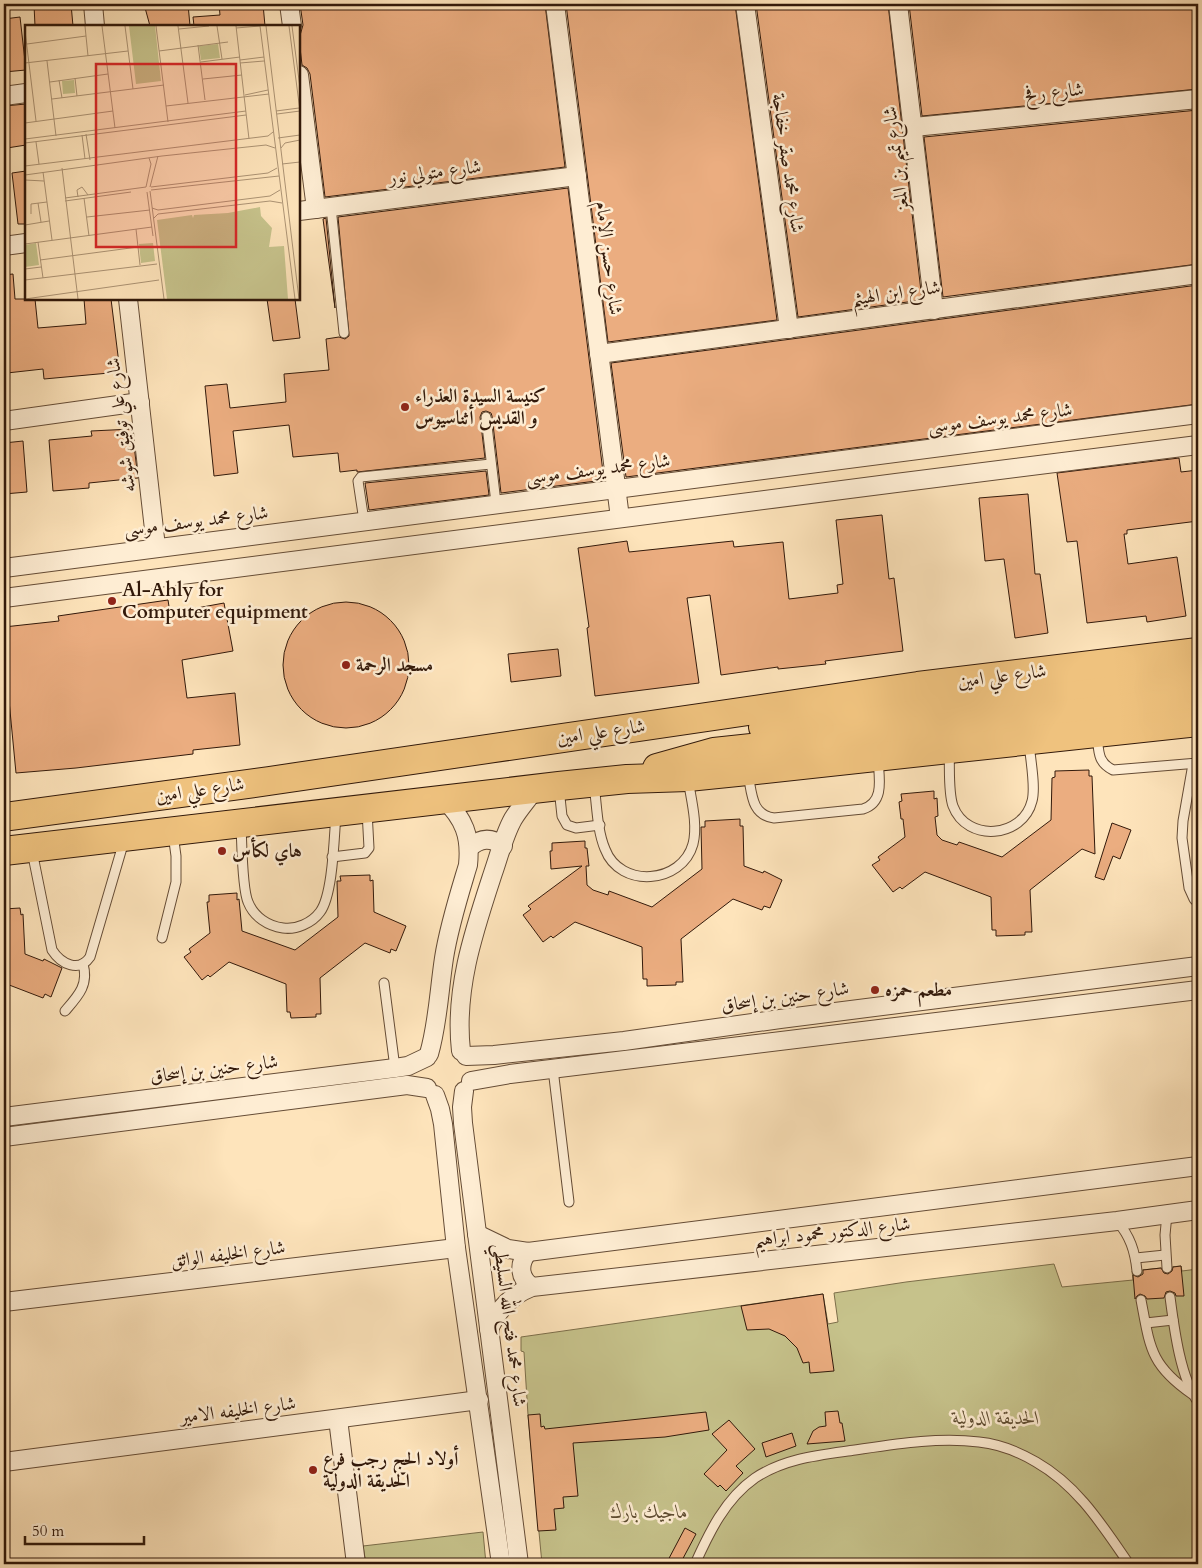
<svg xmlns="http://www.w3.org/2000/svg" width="1202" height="1568" viewBox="0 0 1202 1568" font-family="Cardo,Amiri,serif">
  <rect width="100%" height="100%" fill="#fee4bb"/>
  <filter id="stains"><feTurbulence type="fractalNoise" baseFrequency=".004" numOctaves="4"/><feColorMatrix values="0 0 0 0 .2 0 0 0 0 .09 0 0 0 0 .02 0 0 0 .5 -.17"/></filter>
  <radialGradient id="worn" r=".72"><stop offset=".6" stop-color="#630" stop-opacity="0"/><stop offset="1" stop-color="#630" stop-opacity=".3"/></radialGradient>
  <g fill="#c6c28b" stroke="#7c6e4a">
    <polygon points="1054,1264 1062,1287 1133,1280 1132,1271 1181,1266 1182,1271 1198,1269 1198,1564 542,1564 528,1415 524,1352 521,1351 521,1337 823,1294 828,1324 838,1322 834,1293 906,1282"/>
    <polygon points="483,1532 486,1564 366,1564 363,1546"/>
  </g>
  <g fill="#ebad80" stroke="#32190a">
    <polygon points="48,4 71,4 73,26 35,26 34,5"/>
    <polygon points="144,4 188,4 190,26 150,26"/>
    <polygon points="219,4 263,4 265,26 194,26 193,17 220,15"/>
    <polygon points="300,4 545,4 565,167 325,197 310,74 307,68 302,65 299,39 303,25"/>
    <polygon points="566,4 735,4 777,320 608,342"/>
    <polygon points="756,4 888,4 922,300 798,317"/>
    <polygon points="909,4 1198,4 1198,89 922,116"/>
    <polygon points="20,17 26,70 4,72 4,19"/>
    <polygon points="26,104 26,145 7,148 4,106"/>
    <polygon points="1198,110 1198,264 943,297 924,137"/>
    <polygon points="26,171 26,224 18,224 12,173"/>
    <polygon points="568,188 604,480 501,493 492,416 491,413 486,411 482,412 480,417 485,458 357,472 357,470 340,472 338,453 293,457 289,425 233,431 238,473 214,476 205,386 227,384 230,408 286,402 284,374 329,370 326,339 339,337 345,339 349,336 338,217"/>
    <polygon points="326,218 335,308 323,219"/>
    <polygon points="13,274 15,299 35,299 38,328 86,324 84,299 111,299 120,372 44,379 43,369 7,373 4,344 4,275"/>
    <polygon points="1198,285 1198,404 626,477 611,363"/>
    <polygon points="267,299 295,299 300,338 273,341"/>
    <polygon points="132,429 138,478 89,483 89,488 53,491 49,440 92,436 91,431"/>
    <polygon points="23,441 27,492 4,494 4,443"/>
    <polygon points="1179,458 1181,472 1198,470 1198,521 1127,530 1127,534 1124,534 1128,564 1177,557 1186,616 1147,622 1146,616 1087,623 1077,541 1067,542 1057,473"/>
    <polygon points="486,471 489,495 369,510 365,483"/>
    <polygon points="1028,494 1035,574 1040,574 1048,633 1015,638 1004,559 985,561 979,498"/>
    <polygon points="882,515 889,579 894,578 903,651 825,661 826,664 778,669 778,667 721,675 710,595 687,598 699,683 595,696 587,628 589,627 578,548 627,541 629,552 733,541 734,547 783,542 789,599 838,593 837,585 843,584 836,520"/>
    <polygon points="168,600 170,613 224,603 233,651 182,660 187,698 235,693 240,745 193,750 193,754 76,768 16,773 8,690 4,691 4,627 59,621 58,616"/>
    <circle cx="346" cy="665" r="63"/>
    <polygon points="558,649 561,676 511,682 508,654"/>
    <polygon points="1089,770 1089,776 1092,776 1095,854 1082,849 1030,890 1032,932 1025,932 1025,935 996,936 996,930 992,930 991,897 925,872 902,889 900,887 893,892 872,865 880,860 878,857 905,837 903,819 901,819 899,802 902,801 901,794 934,791 934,799 937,798 938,816 935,817 937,835 942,840 957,845 959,842 1002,857 1051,820 1052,778 1055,777 1055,771"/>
    <polygon points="740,819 740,826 743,826 744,866 763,873 764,871 782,880 770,908 764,906 762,910 733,899 681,939 683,982 676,982 676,985 647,986 647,979 643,979 642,947 575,922 553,938 551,936 543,942 523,915 531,909 528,906 582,866 551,869 550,851 552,851 552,843 585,841 585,848 587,848 589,866 586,866 587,885 593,890 608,895 609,891 652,907 702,869 701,827 705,827 705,821"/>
    <polygon points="1112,823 1131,830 1120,859 1113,856 1104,880 1095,877"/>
    <polygon points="370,875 370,881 373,880 374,912 406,926 396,951 391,949 390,953 365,943 320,978 321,1014 316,1014 316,1017 291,1018 290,1012 287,1012 286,984 229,962 210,977 208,975 202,980 184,957 191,952 189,949 210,933 207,902 209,902 209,895 237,893 237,900 239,899 242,931 295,950 338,917 337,881 341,881 340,876"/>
    <polygon points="20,908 21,915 23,914 25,954 43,961 44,959 62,968 51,997 45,994 43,998 4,983 4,909"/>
    <polygon points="1181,1266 1184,1296 1176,1296 1175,1293 1170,1291 1166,1292 1164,1298 1147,1299 1145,1296 1140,1294 1137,1296 1135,1299 1133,1275 1138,1277 1143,1274 1143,1270 1161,1268 1164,1273 1168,1274 1172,1271 1173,1267"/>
    <polygon points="823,1294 834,1371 810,1373 809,1362 803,1363 797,1348 785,1336 769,1329 747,1330 741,1306"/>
    <polygon points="838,1411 840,1423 842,1423 845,1441 807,1444 813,1431 819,1427 826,1426 825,1412"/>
    <polygon points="706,1412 709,1430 665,1437 573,1443 578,1496 563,1497 564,1508 554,1509 556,1530 538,1531 528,1415 540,1414 541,1427 544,1426 545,1429"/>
    <polygon points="729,1420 755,1449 736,1466 743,1473 726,1491 720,1485 718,1487 704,1474 727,1450 712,1434"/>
    <polygon points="792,1433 796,1446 766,1457 762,1443"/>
    <polygon points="685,1528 696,1534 680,1564 666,1564"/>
  </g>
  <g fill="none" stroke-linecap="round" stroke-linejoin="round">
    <defs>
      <g id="lane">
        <polyline points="331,207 344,333"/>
        <polyline points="486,417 496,503"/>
        <polyline points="364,521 358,481 361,477 491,464"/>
        <path d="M1097,735C1099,751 1097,762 1113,770L1198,763"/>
        <path d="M949,752C950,768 948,792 953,806C967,843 1023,838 1032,801C1036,787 1030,757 1029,743"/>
        <polyline points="1193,764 1183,821 1182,838 1189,888 1194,899 1198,903"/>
        <path d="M748,774C752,793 751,815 774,818L863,809C885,802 879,778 878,759"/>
        <path d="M594,785C597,806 597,830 605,849C620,889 682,884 693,844C698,824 691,799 688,779"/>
        <polyline points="559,788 562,816 567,825 576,828 600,825"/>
        <path d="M241,826C242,844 242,888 248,902C254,917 268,926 283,928C296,930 312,923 320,912C333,895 334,837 336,814"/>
        <path d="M32,851L52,950C61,964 79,973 90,957L124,841"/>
        <polyline points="332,857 365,853 369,848 367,811"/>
        <polyline points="162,938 176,882 176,856 173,834"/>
        <polyline points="384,983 395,1068"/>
        <path d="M65,1011C78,996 89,985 83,964"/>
        <polyline points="553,1069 569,1202"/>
        <path d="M1117,1221C1130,1236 1135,1251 1137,1271"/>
        <polyline points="1136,1258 1165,1255"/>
        <polyline points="1167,1268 1165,1235 1167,1214"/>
        <path d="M1170,1297C1174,1327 1180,1377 1198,1402"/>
        <path d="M1141,1300C1150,1347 1150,1365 1192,1394"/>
        <polyline points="1146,1323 1173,1320"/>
        <path d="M695,1564C709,1533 725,1499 755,1478C785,1458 820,1455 855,1450C896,1444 938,1437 979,1442C999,1444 1019,1452 1036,1462C1078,1486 1102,1525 1129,1564"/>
      </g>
      <g id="street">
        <polyline points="93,4 95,26"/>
        <polyline points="289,4 292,26"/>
        <polyline points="555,4 620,518"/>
        <polyline points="745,4 789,329"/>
        <polyline points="898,4 934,310"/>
        <polyline points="299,75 316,209"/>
        <polyline points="4,96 26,93"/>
        <polyline points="914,127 1198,99"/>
        <polyline points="299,211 577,176"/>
        <polyline points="4,246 26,243"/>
        <polyline points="128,299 156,547"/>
        <polyline points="599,354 1198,274"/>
        <polyline points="4,421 140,402"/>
        <polyline points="4,568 1198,414"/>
        <polyline points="4,598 896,483 1198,445"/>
        <path d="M469,848C480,838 491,837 503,846"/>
        <path d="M461,1051C454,989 474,931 493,873C499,856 504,835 513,819C519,809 528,799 535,789"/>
        <path d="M429,1054C438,1023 439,991 444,958C449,926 459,895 468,865C471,836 464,819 444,799"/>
        <polyline points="466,1056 494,1055 624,1041 780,1019 1198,966"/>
        <polyline points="471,1081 510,1074 1198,990"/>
        <polyline points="464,1091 462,1107 463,1123 519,1564"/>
        <polyline points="435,1095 440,1109 443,1124 456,1248 501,1564"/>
        <polyline points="4,1117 395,1068 408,1066 427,1057"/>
        <polyline points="4,1137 407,1085 427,1088"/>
        <polyline points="477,1234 508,1249 528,1252 1198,1166"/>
        <path d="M528,1252C518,1264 519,1278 532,1287"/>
        <polyline points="4,1302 456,1248"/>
        <path d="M489,1329C498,1309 511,1295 532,1287L1117,1221L1198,1210"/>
        <polyline points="338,1419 356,1564"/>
        <polyline points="4,1462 479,1400"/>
      </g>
      <g id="primary">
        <polyline points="763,727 1198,677"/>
        <polyline points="657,768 714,752 1198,700"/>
        <polyline points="4,817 269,781 918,686 1198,652"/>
        <polyline points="4,851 559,786 627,779 688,777 747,771 1198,722"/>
      </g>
    </defs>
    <use href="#lane" stroke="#654c36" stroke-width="11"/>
    <use href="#street" stroke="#654c36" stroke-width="20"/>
    <use href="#primary" stroke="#32190a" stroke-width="30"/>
    <use href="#lane" stroke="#feedd3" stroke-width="9"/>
    <use href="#street" stroke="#feedd3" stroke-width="18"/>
    <use href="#primary" stroke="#efc27e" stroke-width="28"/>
  </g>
  <g fill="#8f2418" stroke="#feedd3" stroke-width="2">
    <circle cx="405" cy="407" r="5"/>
    <circle cx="112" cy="601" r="5"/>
    <circle cx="346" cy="665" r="5"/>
    <circle cx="222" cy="851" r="5"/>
    <circle cx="875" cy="990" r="5"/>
    <circle cx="313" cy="1470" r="5"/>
  </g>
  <g text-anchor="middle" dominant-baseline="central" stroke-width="5" stroke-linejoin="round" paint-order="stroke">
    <g font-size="19" fill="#32190a" stroke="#feedd3">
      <text transform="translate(1054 92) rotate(-6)">شارع رفح</text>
      <text transform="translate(896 159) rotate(-97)">شارع تميم بن المعز</text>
      <text transform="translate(788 163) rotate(82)">شارع محمد صقر خفاجة</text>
      <text transform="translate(435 172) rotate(-7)">شارع متولي نور</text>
      <text transform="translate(609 258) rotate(83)">شارع حسن الإمام</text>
      <text transform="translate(896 293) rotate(-8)">شارع ابن الهيثم</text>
      <text transform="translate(1000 418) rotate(-7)">شارع محمد يوسف موسى</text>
      <text transform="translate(121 425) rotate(-97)">شارع علي توفيق شوشه</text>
      <text transform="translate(598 469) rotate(-7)">شارع محمد يوسف موسى</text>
      <text transform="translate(196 521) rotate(-7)">شارع محمد يوسف موسى</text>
      <text transform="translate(1002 676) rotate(-7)">شارع علي امين</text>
      <text transform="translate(601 732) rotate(-8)">شارع علي امين</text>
      <text transform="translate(200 790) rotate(-8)">شارع علي امين</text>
      <text transform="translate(785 997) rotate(-8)">شارع حنين بن إسحاق</text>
      <text transform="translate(214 1069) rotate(-7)">شارع حنين بن إسحاق</text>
      <text transform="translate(832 1232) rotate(-6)">شارع الدكتور محمود ابراهيم</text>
      <text transform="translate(228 1254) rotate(-7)">شارع الخليفه الواثق</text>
      <text transform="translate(510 1325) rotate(83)">شارع محمد فتح الله السليطي</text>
      <text transform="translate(238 1410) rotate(-7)">شارع الخليفه الامير</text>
    </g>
    <g font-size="19" font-weight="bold" fill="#32190a" stroke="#feedd3" text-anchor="start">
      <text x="415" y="396">كنيسة السيدة العذراء<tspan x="415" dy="22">و القديس أثناسيوس</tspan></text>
      <text x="122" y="590">Al-Ahly for<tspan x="122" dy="22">Computer equipment</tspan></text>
      <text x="356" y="665">مسجد الرحمة</text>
      <text x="232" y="851">هاي لكأس</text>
      <text x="885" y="990">مطعم حمزه</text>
      <text x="323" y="1459">أولاد الحج رجب فرع<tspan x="323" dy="22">الحديقة الدولية</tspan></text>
    </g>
    <g font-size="19" font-style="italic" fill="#5e4c31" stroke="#feedd3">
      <text x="996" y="1418">الحديقة الدولية</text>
      <text x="649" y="1512">ماجيك بارك</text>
    </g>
  </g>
  <g transform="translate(25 25)">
    <rect width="275" height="275" fill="#fee4bb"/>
    <path d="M104,1H130L136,56L111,59ZM193,19L195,33L176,35L174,21ZM49,55L50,68L38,69L37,56ZM235,182L236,191L247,203L244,222L259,221L263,274H142L132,195L167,190L168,193L169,190L203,188ZM11,218L14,240L0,242V220ZM128,218L130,236L116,238L114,219Z" fill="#c6c28b"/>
    <path fill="none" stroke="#ac9374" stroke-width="1" d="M60,1L63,31M77,1L90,103M100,1L108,64M131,1L143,97M153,1L163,78M192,1L197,34M211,1L224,114M235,1L270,274M241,1L274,274M267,1L275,63M211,3L235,1M154,4L184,1M0,6L11,96M2,19L61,11M173,20L180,75M134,26L203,17M215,35L239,32M22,36L31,111M176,37L215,32M0,38L103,26M215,38L239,36M50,53L52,71M178,54L217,50M34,55L37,73M25,57L83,49M220,70L243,65M27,74L139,60M141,81L244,69M251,86L274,83M252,89L275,86L264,1M0,98L88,86M61,109L65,135M57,110L60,134M253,113L275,110M0,114L221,86M11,117L14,139M0,118L221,90M256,123L260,118L275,115M257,139L275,137M0,141L243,111L248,107M37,143L53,274M18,147L27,215M0,150L137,131L241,120L250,123M0,155L19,156M121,162L126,139L124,133M125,162L133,131M126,162L243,148L252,143M126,165L254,151M125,166L139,274M122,167L128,211M53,172L52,165L57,162L63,170M40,173L121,162M59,173L64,211M40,176L106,167M13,178L16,197M127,183L133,185L245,171L255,165M6,189V179L22,177M62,192L125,185M128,194L133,189L245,176L257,178M0,200L24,196M111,204L115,240M13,217L18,253M0,219L127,202M15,235L113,222M0,244L16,242M0,255L132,239M0,274L134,255"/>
    <path fill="#d62828" fill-opacity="0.15" stroke="#d62828" stroke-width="2.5" d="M71,39H211V222H71Z"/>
    <rect width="275" height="275" fill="none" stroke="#32190a" stroke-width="2.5"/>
  </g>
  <rect width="1202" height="1568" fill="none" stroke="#fee4bb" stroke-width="20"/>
  <rect x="5" y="5" width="1192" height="1558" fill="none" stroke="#32190a" stroke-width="2.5"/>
  <rect x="10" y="10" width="1182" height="1548" fill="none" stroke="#32190a"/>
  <path d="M25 1536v8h119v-8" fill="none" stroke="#32190a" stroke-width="2.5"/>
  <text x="32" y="1536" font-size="15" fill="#32190a" stroke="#feedd3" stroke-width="4" paint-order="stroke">50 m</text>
  <rect width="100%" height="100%" filter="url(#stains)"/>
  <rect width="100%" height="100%" fill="url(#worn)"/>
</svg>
